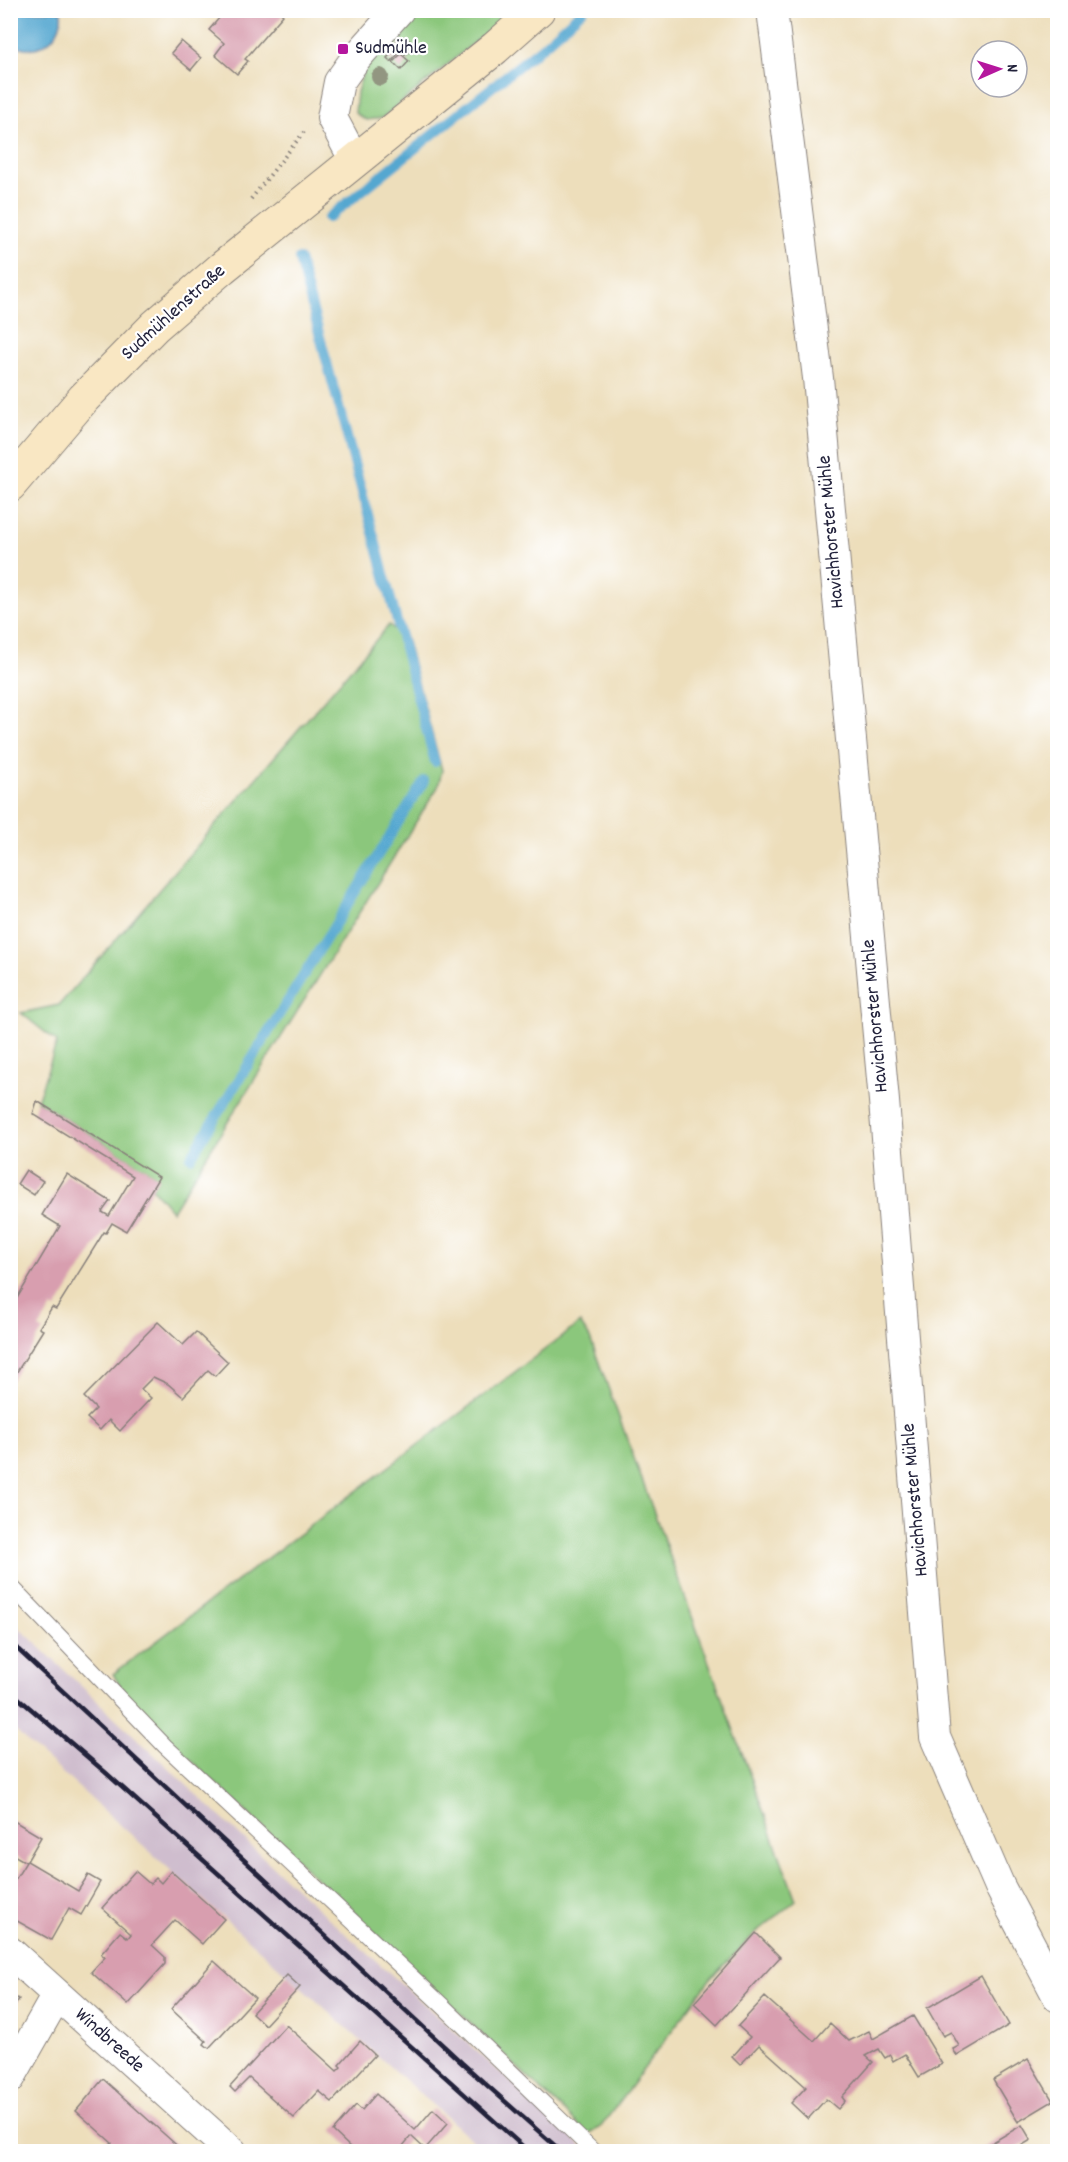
<svg xmlns="http://www.w3.org/2000/svg" width="1068" height="2162" viewBox="0 0 1068 2162" font-family="Dekko,sans-serif">
  <rect width="100%" height="100%" fill="#fff"/>
  <filter id="ink" filterUnits="userSpaceOnUse"><feTurbulence type="fractalNoise" baseFrequency=".0167" numOctaves="2"/><feDisplacementMap in="SourceGraphic" scale="12" xChannelSelector="R" yChannelSelector="G"/><feConvolveMatrix kernelMatrix="1 2 1 2 8 2 1 2 1" color-interpolation-filters="sRGB"/></filter>
  <filter id="wash" filterUnits="userSpaceOnUse"><feTurbulence type="fractalNoise" baseFrequency=".008" numOctaves="4" result="noise"/><feDisplacementMap in="SourceGraphic" scale="24" xChannelSelector="R" yChannelSelector="G"/><feGaussianBlur stdDeviation="1.35" result="paint"/><feColorMatrix in="noise" values="0 0 0 0 0 0 0 0 0 0 0 0 0 0 0 0 0 1.4 0 .05"/><feComposite in="paint" operator="in"/></filter>
  <g filter="url(#wash)">
    <rect width="100%" height="100%" fill="#eddebb"/>
    <polygon fill="#cfbdce" points="10,1619 316,1907 588,2151 484,2151 11,1727"/>
    <g fill="#8bc77c" stroke="#56745c" stroke-width="1.5">
      <polygon points="416,11 513,11 382,118 366,120 355,113 357,92 365,66"/>
      <polygon points="389,625 406,638 442,770 438,787 172,1211 152,1188 158,1177 37,1101 57,1042 21,1013 59,1005"/>
      <polygon points="580,1323 590,1338 796,1900 756,1933 711,1978 600,2128 588,2134 121,1694 122,1689 113,1674"/>
    </g>
    <path fill="#55a7d0" stroke="#3c6486" stroke-width="1.5" d="M10,11H61C65,38 34,60 11,42Z"/>
    <g fill="none" stroke-linecap="round" stroke-linejoin="round">
      <g stroke="#55a7d0" stroke-width="10">
        <polyline points="328,218 541,48 583,10"/>
        <polyline points="299,259 435,762"/>
        <polyline points="191,1157 424,781"/>
      </g>
    </g>
    <g id="blocks">
      <g fill="#d89eaf">
        <polygon points="226,10 278,10 283,15 245,59 248,61 237,74 215,55 224,43 209,30"/>
        <polygon points="181,41 201,58 191,70 171,53"/>
        <polygon points="401,42 405,46 391,62 387,58"/>
        <polygon points="401,54 409,61 401,70 393,62"/>
        <polygon points="37,1101 159,1177 126,1231 112,1223 106,1233 104,1232 56,1309 52,1307 39,1328 43,1330 10,1383 10,1310 60,1226 42,1215 67,1174 110,1201 102,1212 109,1216 133,1176 33,1114"/>
        <polygon points="26,1170 43,1181 34,1195 17,1184"/>
        <polygon points="158,1322 183,1345 196,1332 228,1362 215,1376 208,1370 183,1397 168,1384 153,1377 141,1389 151,1398 120,1431 109,1420 100,1430 87,1418 96,1409 84,1397"/>
        <polygon points="14,1821 41,1837 27,1861 78,1891 88,1875 100,1882 81,1915 69,1908 51,1940 10,1917 10,1888 26,1862 10,1853 10,1828"/>
        <polygon points="135,1871 150,1884 156,1878 161,1883 171,1871 224,1919 202,1944 175,1920 152,1945 165,1957 165,1964 128,2005 91,1972 105,1957 101,1954 120,1932 128,1938 131,1934 102,1908"/>
        <polygon points="756,1933 780,1957 717,2025 694,2003"/>
        <polygon points="214,1961 255,1998 209,2048 204,2044 206,2041 171,2009"/>
        <polygon points="287,1975 300,1987 265,2025 252,2013"/>
        <polygon points="981,1976 1009,2025 957,2056 953,2049 959,2046 951,2032 943,2036 927,2008"/>
        <polygon points="10,1995 19,1999 10,2014"/>
        <polygon points="765,1997 814,2041 830,2023 849,2041 869,2031 873,2039 913,2016 942,2064 919,2077 905,2054 893,2061 890,2055 885,2058 879,2049 866,2056 873,2062 842,2097 845,2101 838,2109 826,2099 808,2119 791,2103 806,2087 759,2045 740,2065 732,2057 750,2037 738,2026"/>
        <polygon points="286,2025 337,2071 341,2067 339,2065 360,2041 375,2055 332,2102 319,2091 294,2118 249,2078 235,2092 230,2087"/>
        <polygon points="1028,2059 1053,2101 1018,2122 993,2080"/>
        <polygon points="103,2079 184,2152 105,2152 112,2143 76,2111"/>
        <polygon points="376,2094 415,2130 433,2109 448,2123 425,2149 411,2136 398,2152 352,2152 353,2150 333,2131 356,2105 362,2110"/>
        <polygon points="1022,2125 1031,2140 1011,2152 976,2152"/>
      </g>
    </g>
  </g>
  <g filter="url(#ink)">
    <use href="#blocks" fill-opacity="0" stroke="#88807b" stroke-width="1.5"/>
    <g fill="none" stroke-linecap="round" stroke-linejoin="round">
      <defs>
        <polyline id="lane" points="10,1585 165,1746 443,2006 594,2152"/>
        <g id="street">
          <polyline points="772,10 818,378 884,1101 935,1737 1000,1887 1058,1997"/>
          <polyline points="355,161 332,118 339,82 356,58 399,10"/>
          <polyline points="10,1952 232,2152"/>
          <polyline points="10,2078 57,1995"/>
        </g>
        <polyline id="secondary" points="10,485 84,398 155,326 222,268 495,48 538,10"/>
      </defs>
      <use href="#lane" stroke="#88807b" stroke-width="17"/>
      <use href="#street" stroke="#88807b" stroke-width="32"/>
      <use href="#secondary" stroke="#88807b" stroke-width="35"/>
      <polyline stroke="#88807b" stroke-width="4" stroke-dasharray="1.5 4.5" stroke-linecap="butt" points="251,199 304,132"/>
      <use href="#lane" stroke="#fff" stroke-width="15"/>
      <use href="#street" stroke="#fff" stroke-width="30"/>
      <use href="#secondary" stroke="#f9e7c3" stroke-width="33"/>
      <g stroke="#22223b" stroke-width="4.5">
        <polyline points="10,1642 462,2063 562,2152"/>
        <polyline points="10,1691 105,1772 529,2152"/>
      </g>
    </g>
    <g fill="#929681">
      <circle cx="404" cy="46" r="9"/>
      <circle cx="380" cy="77" r="9"/>
    </g>
  </g>
  <rect fill="#b5179e" stroke="#fff" stroke-width="2" x="337" y="43" width="12" height="12" rx="3"/>
  <g text-anchor="middle" dominant-baseline="central" stroke-width="4.5" stroke-linejoin="round" paint-order="stroke">
    <g font-size="20" fill="#22223b" stroke="#fff" text-anchor="start">
      <text x="355" y="49">Sudmühle</text>
    </g>
    <g font-size="20" fill="#22223b" stroke="#fff">
      <text transform="translate(174 313) rotate(-42)">Sudmühlenstraße</text>
      <text transform="translate(832 532) rotate(-95)">Havichhorster Mühle</text>
      <text transform="translate(876 1016) rotate(-95)">Havichhorster Mühle</text>
      <text transform="translate(916 1500) rotate(-95)">Havichhorster Mühle</text>
      <text transform="translate(109 2041) rotate(42)">Windbreede</text>
    </g>
  </g>
  <rect width="1068" height="2162" fill="none" stroke="#fff" stroke-width="36"/>
  <g transform="translate(999 69) rotate(87)"><circle r="28" fill="#ffffff" stroke="#a7a7b1" stroke-width="1.5"/>
  <path d="M0-4.5L10 22L0 15L-10 22Z" fill="#b5179e"/>
  <text y="-9" font-size="16" font-weight="bold" text-anchor="middle" fill="#22223b">N</text>
  </g>
</svg>
